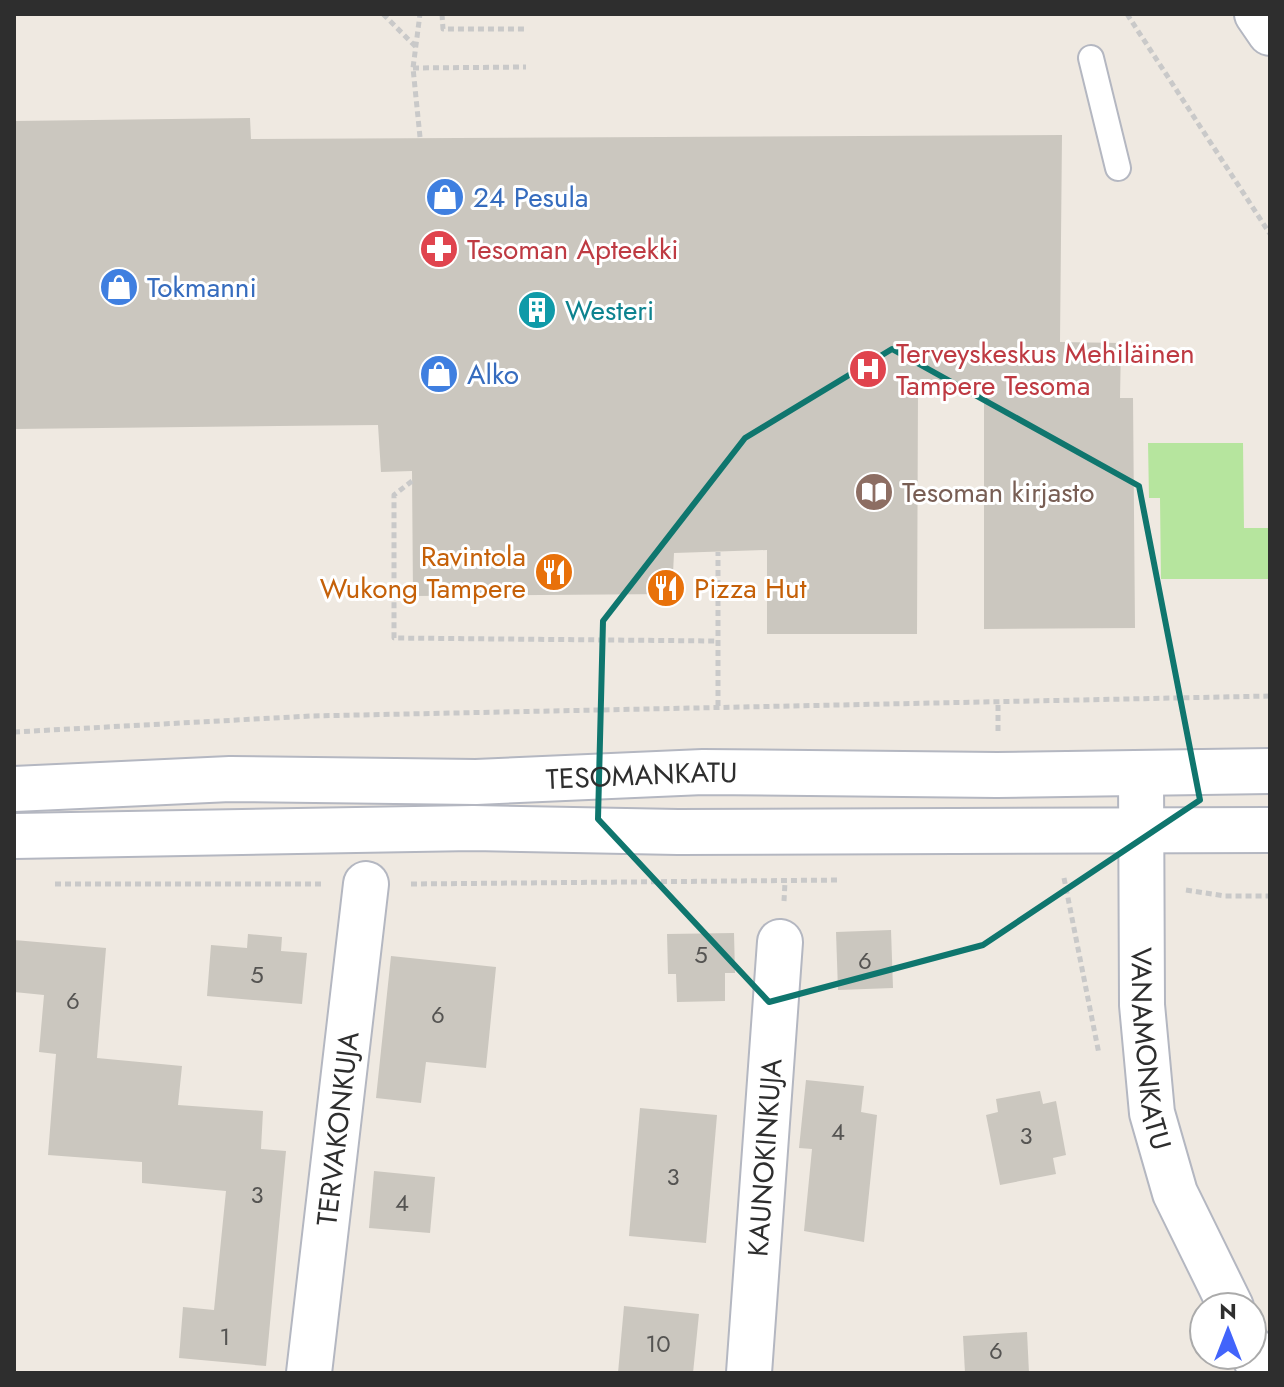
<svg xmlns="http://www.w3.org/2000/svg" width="1284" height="1387" viewBox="0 0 1284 1387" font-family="Jost,sans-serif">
  <rect width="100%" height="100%" fill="#efe9e1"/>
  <polygon fill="#b6e59e" points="1148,443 1243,443 1244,528 1270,528 1270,579 1161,579 1160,498 1149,498"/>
  <g fill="#cbc7bf">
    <polygon points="250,118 251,139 1062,135 1060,342 1121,343 1120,398 1133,398 1135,628 984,629 984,391 918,391 917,634 767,634 767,550 674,553 672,594 413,596 412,471 381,472 378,425 14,429 14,121"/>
    <polygon points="891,930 893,988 838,990 836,932"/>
    <polygon points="734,933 735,973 725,973 725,1001 677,1002 676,974 668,974 667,934"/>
    <polygon points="248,934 282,937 281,951 307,953 302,1004 207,996 211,945 247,948"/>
    <polygon points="14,940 106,948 97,1058 182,1066 178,1105 263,1111 261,1149 286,1151 266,1366 179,1358 183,1307 214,1310 226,1191 142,1183 142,1162 48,1155 56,1054 39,1052 44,995 14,992"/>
    <polygon points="391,956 496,967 486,1068 426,1062 421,1103 376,1098"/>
    <polygon points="806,1080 864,1086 861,1112 877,1115 864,1242 804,1231 812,1149 799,1148"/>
    <polygon points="1040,1091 1043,1104 1056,1101 1066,1155 1053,1158 1056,1174 1000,1185 986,1115 998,1112 996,1099"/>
    <polygon points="640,1108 717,1115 706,1243 629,1236"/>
    <polygon points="374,1171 435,1177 430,1233 369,1228"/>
    <polygon points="624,1306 699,1314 693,1373 618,1373"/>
    <polygon points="1027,1332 1029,1373 965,1373 963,1336"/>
  </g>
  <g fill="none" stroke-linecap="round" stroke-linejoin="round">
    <defs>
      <polyline id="service" points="1091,58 1118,168"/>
      <g id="minor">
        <path id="s1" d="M1141,773L1142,1005L1152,1113L1175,1193L1231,1307"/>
        <polyline points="1252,1349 1261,1373"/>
        <path id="s2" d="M309,1373L366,884"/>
        <path id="s3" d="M749,1373L780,942"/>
      </g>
      <g id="secondary">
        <polyline points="1257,14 1270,33"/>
        <path id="s4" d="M14,789L230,779L476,782L703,772L997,775L1270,771"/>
        <polyline points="14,836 473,828 678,832 1270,830"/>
      </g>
    </defs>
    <use href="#service" stroke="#b4b7c1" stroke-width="28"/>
    <use href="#minor" stroke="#b4b7c1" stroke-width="48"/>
    <use href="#secondary" stroke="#b4b7c1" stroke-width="48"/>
    <g stroke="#c9c9c9" stroke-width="5" stroke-dasharray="6 4" stroke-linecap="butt">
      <polyline points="383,14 416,47"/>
      <polyline points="442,14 443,29 525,29"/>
      <polyline points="1127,14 1270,234"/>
      <polyline points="413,68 526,67"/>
      <polyline points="420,137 413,68 420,14"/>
      <polyline points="412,481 394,495 394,638 716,641"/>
      <polyline points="718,706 718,552"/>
      <polyline points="998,731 998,704"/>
      <polyline points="14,732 311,716 1270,696"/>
      <polyline points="1064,878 1099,1054"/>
      <polyline points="55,884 321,884"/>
      <polyline points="411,884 841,880"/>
      <polyline points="1186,890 1225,896 1270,896"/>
      <polyline points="784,901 785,882"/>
    </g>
    <use href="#service" stroke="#fff" stroke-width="24"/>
    <use href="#minor" stroke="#fff" stroke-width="44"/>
    <use href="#secondary" stroke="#fff" stroke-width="44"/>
  </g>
  <path fill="none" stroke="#0f766e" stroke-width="6" stroke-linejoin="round" d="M892,349L1139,486L1200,800L983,945L769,1002L598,819L603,621L745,438Z"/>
  <defs>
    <symbol id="shop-disc" viewBox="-11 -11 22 22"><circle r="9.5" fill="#3f7fe0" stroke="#fff"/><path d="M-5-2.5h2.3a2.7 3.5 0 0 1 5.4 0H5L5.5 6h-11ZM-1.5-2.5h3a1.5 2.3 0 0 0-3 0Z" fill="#fff"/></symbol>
    <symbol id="pharmacy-disc" viewBox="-11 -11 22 22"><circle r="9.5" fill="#e0444e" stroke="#fff"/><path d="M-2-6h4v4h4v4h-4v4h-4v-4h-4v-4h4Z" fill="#fff"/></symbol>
    <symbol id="building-disc" viewBox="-11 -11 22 22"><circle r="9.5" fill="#0f9aa8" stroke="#fff"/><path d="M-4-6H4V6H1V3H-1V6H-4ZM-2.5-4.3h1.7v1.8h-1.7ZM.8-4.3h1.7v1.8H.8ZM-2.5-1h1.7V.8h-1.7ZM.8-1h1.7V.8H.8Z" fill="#fff"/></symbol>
    <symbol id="hospital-disc" viewBox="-11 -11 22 22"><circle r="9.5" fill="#e0444e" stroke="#fff"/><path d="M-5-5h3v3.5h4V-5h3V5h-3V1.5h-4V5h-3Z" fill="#fff"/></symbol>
    <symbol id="library-disc" viewBox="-11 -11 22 22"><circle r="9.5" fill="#8d6e63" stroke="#fff"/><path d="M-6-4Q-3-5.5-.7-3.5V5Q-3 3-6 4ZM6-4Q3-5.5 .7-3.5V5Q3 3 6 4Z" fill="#fff"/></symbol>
    <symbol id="restaurant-disc" viewBox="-11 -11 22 22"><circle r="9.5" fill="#e8710a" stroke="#fff"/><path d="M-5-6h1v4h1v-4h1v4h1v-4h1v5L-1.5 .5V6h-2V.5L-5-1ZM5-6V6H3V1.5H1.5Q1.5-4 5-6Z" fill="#fff"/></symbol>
  </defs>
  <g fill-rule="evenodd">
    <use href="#shop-disc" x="423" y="175" width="44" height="44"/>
    <use href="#pharmacy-disc" x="417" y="227" width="44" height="44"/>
    <use href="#shop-disc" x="97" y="265" width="44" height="44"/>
    <use href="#building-disc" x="515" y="288" width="44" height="44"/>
    <use href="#hospital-disc" x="846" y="347" width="44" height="44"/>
    <use href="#shop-disc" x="417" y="352" width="44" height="44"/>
    <use href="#library-disc" x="852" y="470" width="44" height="44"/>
    <use href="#restaurant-disc" x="532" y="550" width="44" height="44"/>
    <use href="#restaurant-disc" x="644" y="566" width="44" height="44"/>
  </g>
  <g text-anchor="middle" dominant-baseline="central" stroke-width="6" stroke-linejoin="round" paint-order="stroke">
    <g font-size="24" fill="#555452">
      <text x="701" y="954">5</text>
      <text x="865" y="960">6</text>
      <text x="257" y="974">5</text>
      <text x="73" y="1000">6</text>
      <text x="438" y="1014">6</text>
      <text x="838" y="1131">4</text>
      <text x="1026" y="1135">3</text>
      <text x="673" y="1176">3</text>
      <text x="257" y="1194">3</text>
      <text x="402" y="1202">4</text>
      <text x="225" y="1336">1</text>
      <text x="658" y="1343">10</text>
      <text x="996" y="1350">6</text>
    </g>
    <g font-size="28" fill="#366cbe" stroke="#fff" text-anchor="start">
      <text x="473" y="197">24 Pesula</text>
      <text x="147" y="287">Tokmanni</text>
      <text x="467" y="374">Alko</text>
    </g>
    <g font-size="28" fill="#be3a42" stroke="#fff" text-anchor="start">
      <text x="467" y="249">Tesoman Apteekki</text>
      <text x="896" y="353">Terveyskeskus Mehiläinen<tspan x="896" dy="32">Tampere Tesoma</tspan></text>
    </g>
    <g font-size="28" fill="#0d838f" stroke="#fff" text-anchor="start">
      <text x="565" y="310">Westeri</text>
    </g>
    <g font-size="28" fill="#785e54" stroke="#fff" text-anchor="start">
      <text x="902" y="492">Tesoman kirjasto</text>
    </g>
    <g font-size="28" fill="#c56008" stroke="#fff" text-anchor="end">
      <text x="526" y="556">Ravintola<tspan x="526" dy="32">Wukong Tampere</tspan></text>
      <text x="694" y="588" text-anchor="start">Pizza Hut</text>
    </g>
    <g font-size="28" fill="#2e2e2e" stroke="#fff">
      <text stroke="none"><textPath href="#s4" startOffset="628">TESOMANKATU</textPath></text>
      <text stroke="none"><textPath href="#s1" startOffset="276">VANAMONKATU</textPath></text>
      <text stroke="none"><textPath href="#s2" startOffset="246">TERVAKONKUJA</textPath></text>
      <text stroke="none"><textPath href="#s3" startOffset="216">KAUNOKINKUJA</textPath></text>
    </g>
  </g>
  <rect width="1284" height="1387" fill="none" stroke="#2e2e2e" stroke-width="32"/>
  <g transform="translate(1228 1331)"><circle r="38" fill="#ffffff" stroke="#ababab" stroke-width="2"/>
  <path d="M0-6L14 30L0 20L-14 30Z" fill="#4264fb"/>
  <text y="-12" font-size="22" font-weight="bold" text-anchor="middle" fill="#2e2e2e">N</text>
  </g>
</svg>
